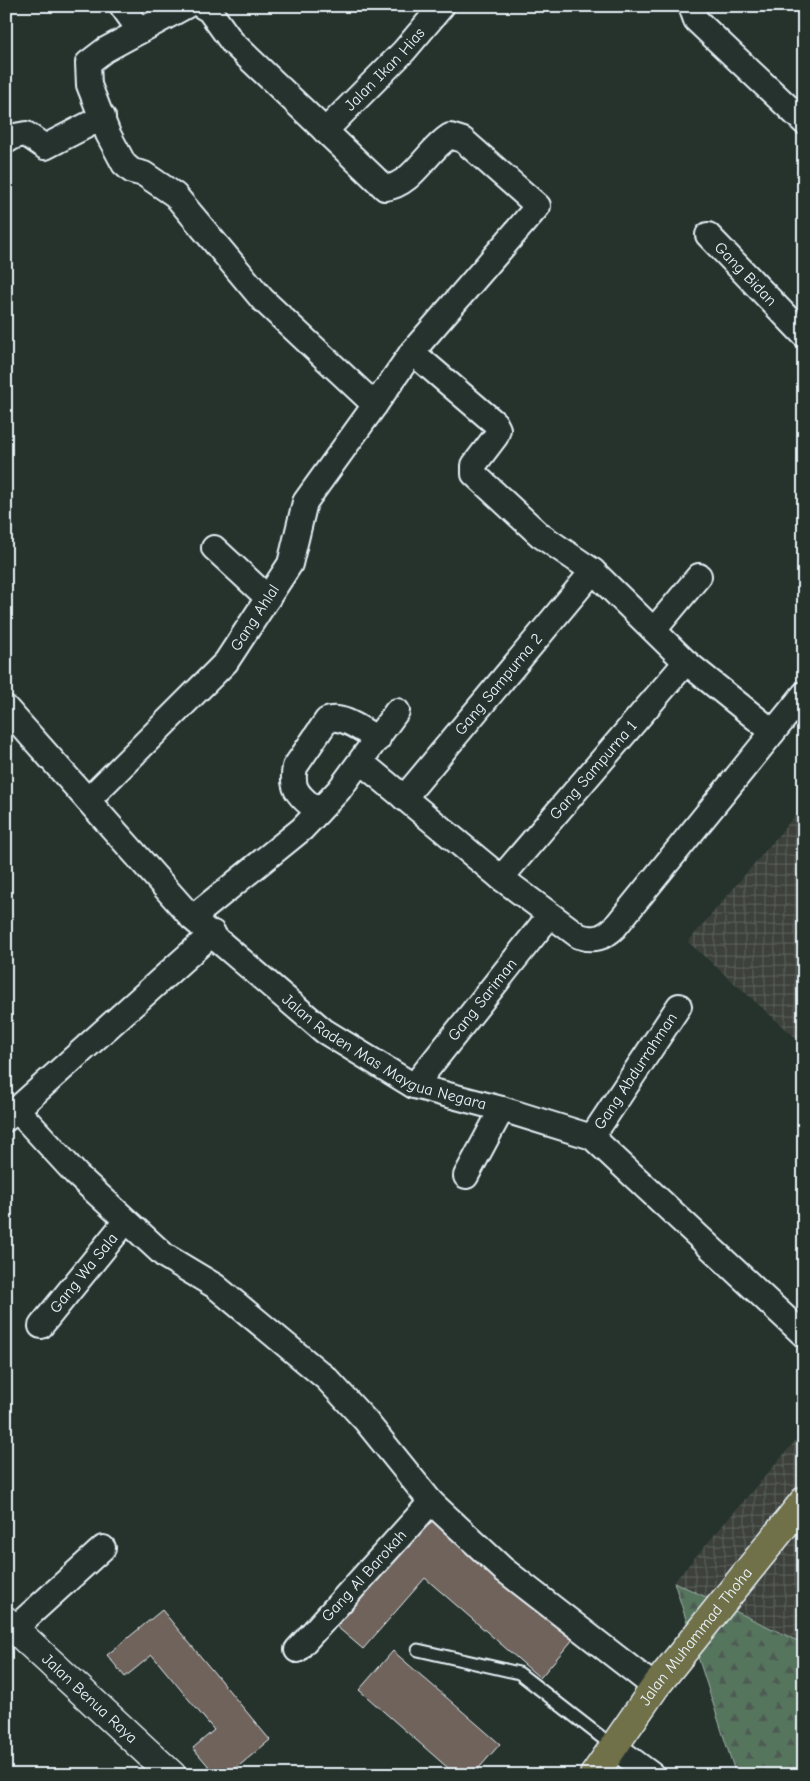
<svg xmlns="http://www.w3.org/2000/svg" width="810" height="1781" viewBox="0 0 810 1781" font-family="'Comic Neue',sans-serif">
  <defs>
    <pattern id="industrial-grid" width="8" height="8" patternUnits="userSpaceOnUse" patternTransform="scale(1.25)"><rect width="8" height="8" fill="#3c413b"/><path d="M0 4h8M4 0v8" fill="none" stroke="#585d58"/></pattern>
    <pattern id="forest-firs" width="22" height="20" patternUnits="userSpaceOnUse" patternTransform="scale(1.25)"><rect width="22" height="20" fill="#56745d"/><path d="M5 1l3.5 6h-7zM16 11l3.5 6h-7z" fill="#4d5c53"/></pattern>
  </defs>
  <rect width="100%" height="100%" fill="#26332d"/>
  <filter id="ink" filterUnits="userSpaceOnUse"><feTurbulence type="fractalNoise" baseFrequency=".02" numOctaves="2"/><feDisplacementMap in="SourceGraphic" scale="10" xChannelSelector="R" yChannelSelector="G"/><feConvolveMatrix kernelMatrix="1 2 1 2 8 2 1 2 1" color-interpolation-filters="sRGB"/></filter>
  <g filter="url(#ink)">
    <g fill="url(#industrial-grid)">
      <polygon points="804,805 804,1045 688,942"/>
      <polygon points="804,1431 804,1644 674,1582"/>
    </g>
    <polygon fill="url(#forest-firs)" stroke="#9fb2aa" points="674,1582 804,1644 804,1775 736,1775"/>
    <g fill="#6f635b" stroke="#e8f1f8">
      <polygon points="433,1514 575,1637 540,1678 425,1578 363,1649 336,1626"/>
      <polygon points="162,1610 270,1740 228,1775 216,1775 193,1748 214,1730 152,1655 125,1677 107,1655"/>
      <polygon points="393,1651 500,1744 473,1775 456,1775 359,1690"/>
    </g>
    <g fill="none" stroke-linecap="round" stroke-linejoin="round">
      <defs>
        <polyline id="lane" points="418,1650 519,1673 614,1747"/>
        <g id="street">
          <polyline points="122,6 140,31"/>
          <polyline points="186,6 105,50 88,63 89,85 108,134 124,164 132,171 144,174 175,195 262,299 375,405 412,352 495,423 498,429 496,436 474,465 474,474 540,535 593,571 686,662 773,732"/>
          <path d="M202,6L209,10L232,42L385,188C413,185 427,150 450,136L463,140L538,206L412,352"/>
          <polyline points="691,6 696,20 804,122"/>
          <path id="s1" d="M325,131L404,51L442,6"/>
          <polyline points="6,141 15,136 26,134 45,147 103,117"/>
          <path id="s2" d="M708,235L804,335"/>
          <polyline points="214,548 268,598"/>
          <polyline points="654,630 699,576"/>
          <path id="s3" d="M6,708L192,918L324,1031L414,1086L502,1109L592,1137L804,1335"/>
          <path d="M361,762L501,878L579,936C594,941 604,938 615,927L804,694"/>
          <path id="s4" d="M404,798L593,571"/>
          <path id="s5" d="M88,800L226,662L290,564L305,502L375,405"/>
          <path d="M318,812C301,796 290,792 295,767L327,720C343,714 363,731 378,739"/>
          <path id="s6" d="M501,878L686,662"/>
          <polyline points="192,918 302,829 339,790 397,711"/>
          <path id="s7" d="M414,1086L550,915"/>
          <polyline points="18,1111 77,1175 165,1256 215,1286 327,1379 365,1420 431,1502 503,1569 655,1687"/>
          <polyline points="6,1119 213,933"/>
          <path id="s8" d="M592,1137L679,1006"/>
          <polyline points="466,1176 502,1109"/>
          <path id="s9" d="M41,1326L126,1221"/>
          <polyline points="14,1629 103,1548"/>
          <path id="s10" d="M297,1650L431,1502"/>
          <polyline points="614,1747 652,1775"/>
        </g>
        <g id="secondary">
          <path id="s11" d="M6,1621L172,1775"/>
        </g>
        <g id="primary">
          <path id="s12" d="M594,1775L655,1687L804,1501"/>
        </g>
      </defs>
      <use href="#lane" stroke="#e8f1f8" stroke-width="15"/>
      <use href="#street" stroke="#e8f1f8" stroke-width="28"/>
      <use href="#secondary" stroke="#e8f1f8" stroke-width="31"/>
      <use href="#primary" stroke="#e8f1f8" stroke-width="31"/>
      <use href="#lane" stroke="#26332d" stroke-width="11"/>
      <use href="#street" stroke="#26332d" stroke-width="24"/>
      <use href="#secondary" stroke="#26332d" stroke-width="28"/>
      <use href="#primary" stroke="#6f704a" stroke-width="28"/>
    </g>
  </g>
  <g text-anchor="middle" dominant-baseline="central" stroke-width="5" stroke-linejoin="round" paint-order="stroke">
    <g font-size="16" fill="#e8f1f8" stroke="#26332d">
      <text stroke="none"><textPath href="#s1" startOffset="86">Jalan Ikan Hias</textPath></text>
      <text stroke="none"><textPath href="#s2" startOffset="54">Gang Bidan</textPath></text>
      <text stroke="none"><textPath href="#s5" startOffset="248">Gang Ahlal</textPath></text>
      <text stroke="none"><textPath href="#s4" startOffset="148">Gang Sampurna 2</textPath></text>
      <text stroke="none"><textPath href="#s6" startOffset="142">Gang Sampurna 1</textPath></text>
      <text stroke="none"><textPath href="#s7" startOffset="110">Gang Sariman</textPath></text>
      <text stroke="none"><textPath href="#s3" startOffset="518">Jalan Raden Mas Maygua Negara</textPath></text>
      <text stroke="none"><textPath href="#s8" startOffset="79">Gang Abdurrahman</textPath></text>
      <text stroke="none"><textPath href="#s9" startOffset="68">Gang Wa Sala</textPath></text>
      <text stroke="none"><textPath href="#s10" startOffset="100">Gang Al Barokah</textPath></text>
      <text stroke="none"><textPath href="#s12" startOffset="172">Jalan Muhammad Thoha</textPath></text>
      <text stroke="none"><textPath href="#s11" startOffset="114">Jalan Benua Raya</textPath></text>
    </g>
  </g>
  <rect width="810" height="1781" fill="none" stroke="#26332d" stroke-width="25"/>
  <rect x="12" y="12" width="785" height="1756" fill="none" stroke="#e8f1f8" stroke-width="2" filter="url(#ink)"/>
</svg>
